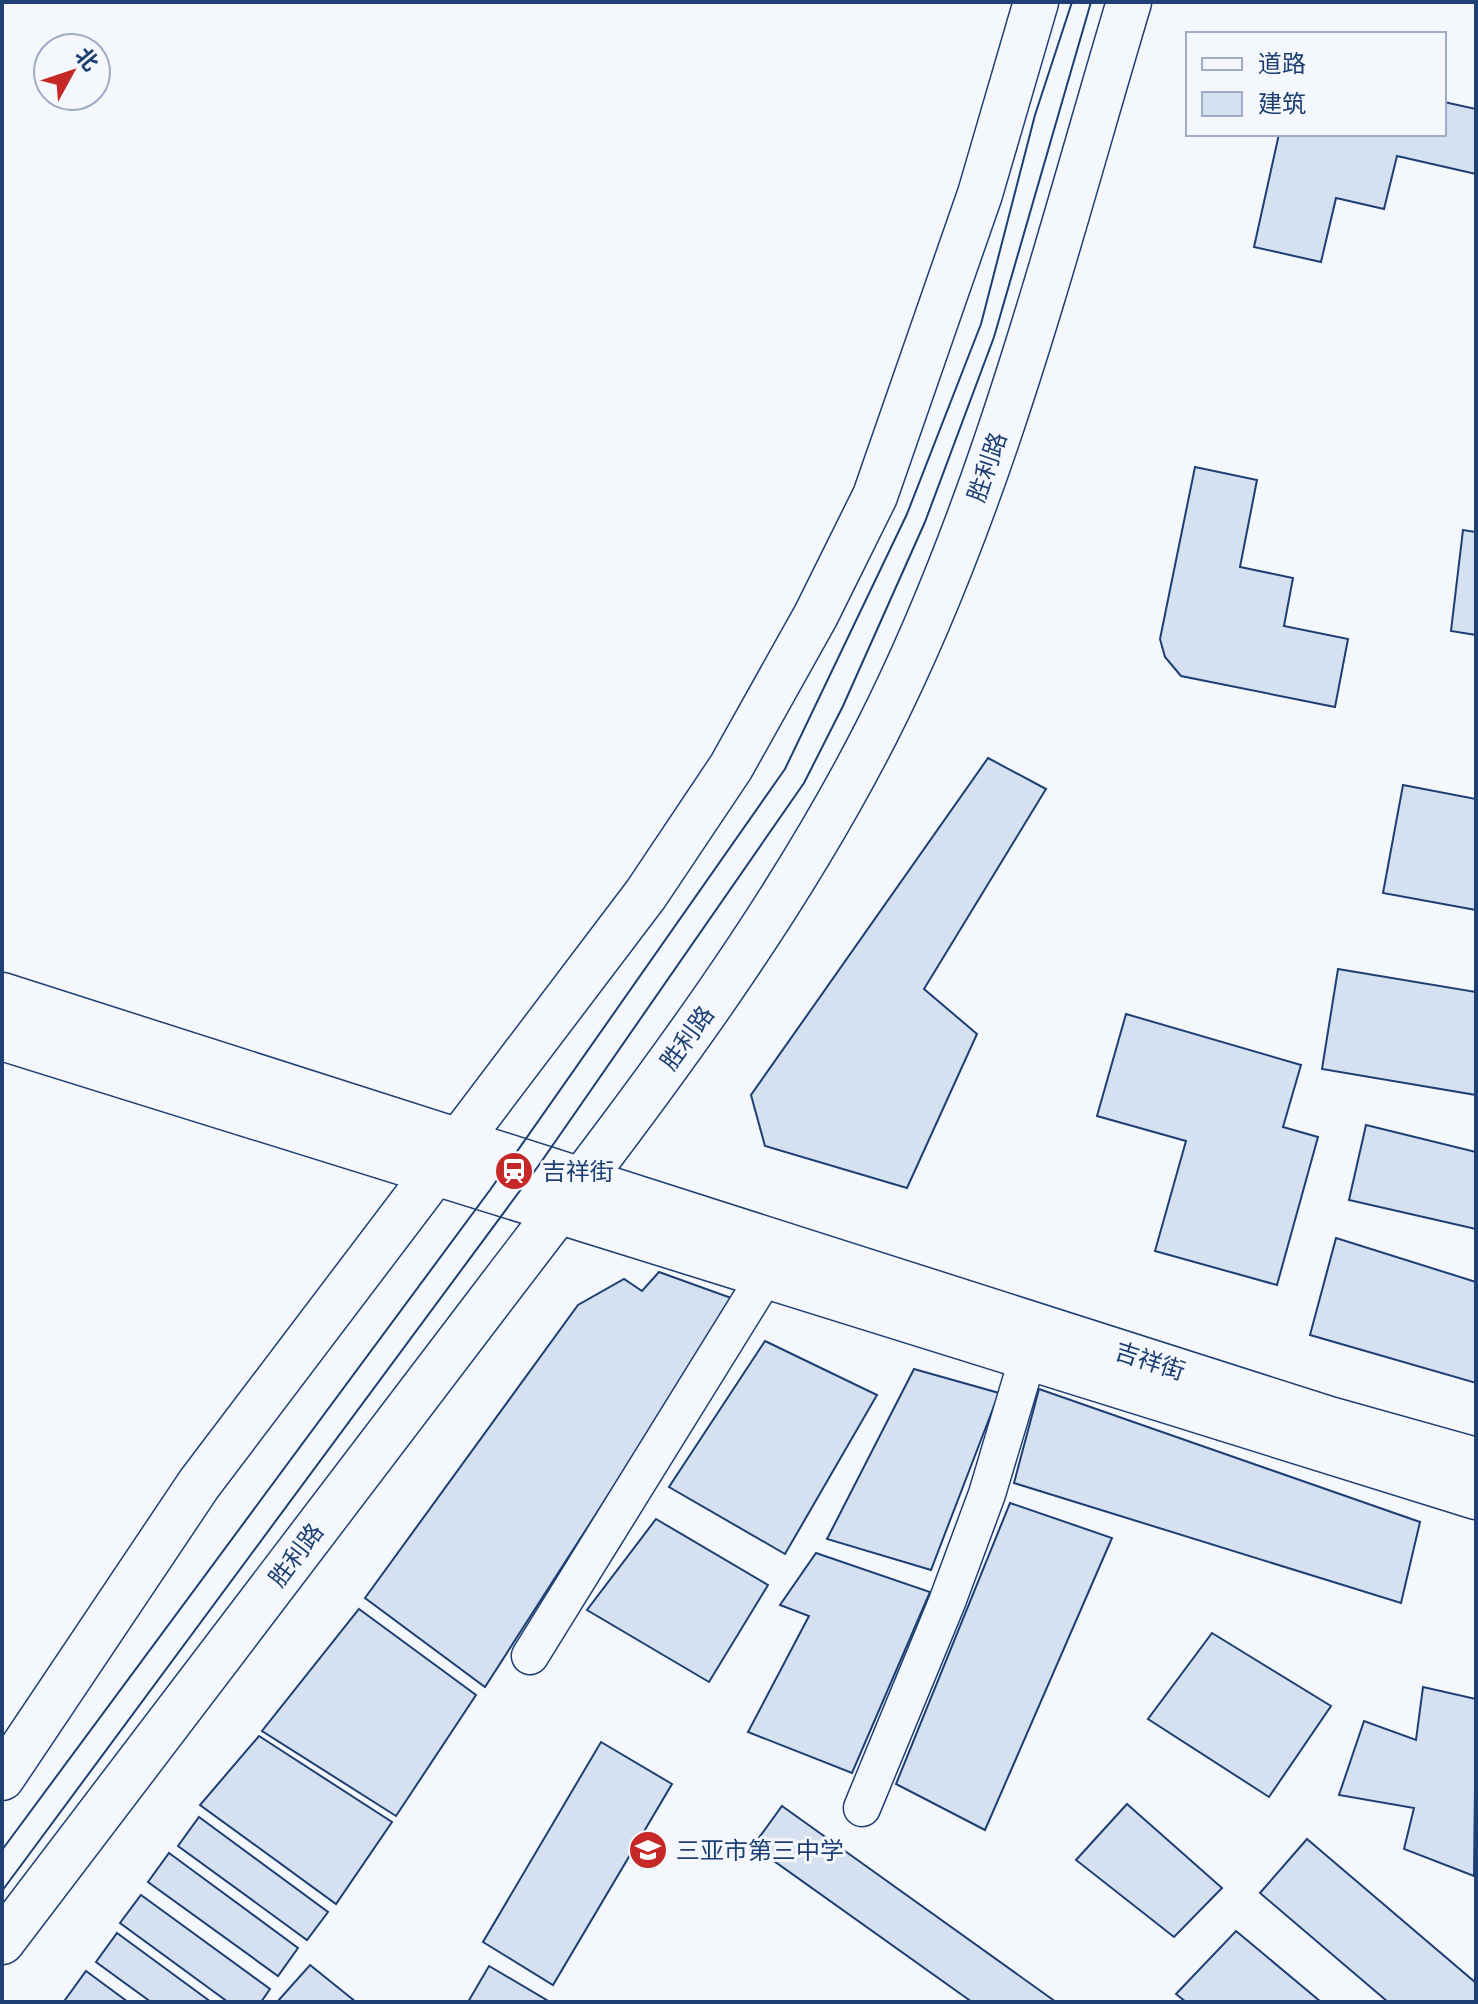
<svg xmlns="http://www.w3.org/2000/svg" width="1478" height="2004" viewBox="0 0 1478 2004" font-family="Montserrat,'Noto Sans SC',sans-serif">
  <rect width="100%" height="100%" fill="#f4f7fb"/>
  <g fill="#d5e0f0" stroke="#1d3f73" stroke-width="2">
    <polygon points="1444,102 1476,109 1476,174 1397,156 1384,209 1336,198 1321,262 1254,247 1279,134 1444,134"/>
    <polygon points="1195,467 1257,480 1240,567 1293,578 1284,626 1348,639 1335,707 1181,676 1165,657 1160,639"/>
    <polygon points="1463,530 1476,532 1476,635 1451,631"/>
    <polygon points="988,758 1046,789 924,989 977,1034 907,1188 765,1146 751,1095"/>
    <polygon points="1403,785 1476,799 1476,910 1383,893"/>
    <polygon points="1338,969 1476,992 1476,1095 1322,1069"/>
    <polygon points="1126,1014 1301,1065 1283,1127 1318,1137 1277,1285 1155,1251 1186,1141 1097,1116"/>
    <polygon points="1366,1125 1476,1152 1476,1229 1349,1200"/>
    <polygon points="1336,1238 1476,1282 1476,1383 1310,1335"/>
    <polygon points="659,1272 734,1299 485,1687 365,1598 578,1305 624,1279 642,1291"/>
    <polygon points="765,1341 877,1395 785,1554 669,1487"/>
    <polygon points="914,1369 999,1393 931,1570 827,1539"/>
    <polygon points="1039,1389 1420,1522 1401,1603 1014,1483"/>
    <polygon points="1010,1503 1112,1538 985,1830 896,1784"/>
    <polygon points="656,1519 768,1585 709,1682 587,1610"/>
    <polygon points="816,1553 930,1592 852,1773 748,1732 809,1616 780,1605"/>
    <polygon points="359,1609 476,1695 396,1816 262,1731"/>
    <polygon points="1212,1633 1331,1706 1269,1797 1148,1719"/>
    <polygon points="1423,1687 1476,1699 1474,1876 1404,1849 1414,1808 1339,1795 1364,1721 1416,1740"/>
    <polygon points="259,1736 392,1822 336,1904 200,1805"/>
    <polygon points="601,1742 672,1784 553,1985 483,1942"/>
    <polygon points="1127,1804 1222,1888 1174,1937 1076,1860"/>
    <polygon points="782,1806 1056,2002 972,2002 753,1846"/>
    <polygon points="199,1817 328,1912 307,1940 178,1846"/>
    <polygon points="1307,1839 1476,1983 1476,2002 1388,2002 1260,1893"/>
    <polygon points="169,1853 298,1948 278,1976 148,1882"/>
    <polygon points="141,1895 270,1989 261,2002 228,2002 120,1923"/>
    <polygon points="1236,1931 1321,2002 1186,2002 1176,1994"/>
    <polygon points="117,1933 211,2002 151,2002 96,1962"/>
    <polygon points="310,1965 356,2002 277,2002"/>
    <polygon points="489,1966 550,2002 468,2002"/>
    <polygon points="86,1971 128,2002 68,2002 65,2000"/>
  </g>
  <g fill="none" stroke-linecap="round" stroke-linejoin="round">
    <defs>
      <g id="street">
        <polyline points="530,1656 766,1275"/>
        <polyline points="862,1808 947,1602 987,1494 1028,1357"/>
      </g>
      <g id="secondary">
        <polyline points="2,995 1329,1419 1476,1460"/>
        <polyline points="2,1038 1476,1497"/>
        <polyline points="2,1778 199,1484 646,894 731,767 816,615 875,496 980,194 1036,2"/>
        <path d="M2,1942C163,1730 324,1519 485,1307C625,1123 770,941 876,733C993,503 1055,249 1129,2"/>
      </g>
    </defs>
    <use href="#street" stroke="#1d3f73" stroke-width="39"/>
    <use href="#secondary" stroke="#1d3f73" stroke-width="47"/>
    <use href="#street" stroke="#f4f7fb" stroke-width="36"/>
    <use href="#secondary" stroke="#f4f7fb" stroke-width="44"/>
    <g stroke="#1d3f73" stroke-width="2">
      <polyline points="2,1850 490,1190 785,769 907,514 981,324 1035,115 1072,2"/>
      <polyline points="2,1891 539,1165 804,783 843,706 925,522 994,337 1091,2"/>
    </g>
  </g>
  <defs>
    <symbol id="station-disc" viewBox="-11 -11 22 22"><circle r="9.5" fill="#c62828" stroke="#f4f7fb"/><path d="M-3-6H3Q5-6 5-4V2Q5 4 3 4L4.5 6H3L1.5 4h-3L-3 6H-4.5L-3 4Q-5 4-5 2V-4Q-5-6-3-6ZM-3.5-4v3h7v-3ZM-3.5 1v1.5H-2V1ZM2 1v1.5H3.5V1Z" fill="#fff"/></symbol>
    <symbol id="school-disc" viewBox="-11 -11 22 22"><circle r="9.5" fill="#c62828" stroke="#f4f7fb"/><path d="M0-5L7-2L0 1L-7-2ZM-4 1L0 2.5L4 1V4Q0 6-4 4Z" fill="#fff"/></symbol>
  </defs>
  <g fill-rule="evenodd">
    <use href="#station-disc" x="492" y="1149" width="44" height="44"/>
    <use href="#school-disc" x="626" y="1828" width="44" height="44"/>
  </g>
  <g text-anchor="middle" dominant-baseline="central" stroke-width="6" stroke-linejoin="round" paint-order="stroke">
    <g font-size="24" fill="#1d3f73" stroke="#f4f7fb">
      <text transform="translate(987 467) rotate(-71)">胜利路</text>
      <text transform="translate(687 1038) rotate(-54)">胜利路</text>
      <text transform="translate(1150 1361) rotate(18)">吉祥街</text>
      <text transform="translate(296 1555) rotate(-53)">胜利路</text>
    </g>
    <g font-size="24" fill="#1d3f73" stroke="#f4f7fb" text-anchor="start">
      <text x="542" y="1171">吉祥街</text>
      <text x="676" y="1850">三亚市第三中学</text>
    </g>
  </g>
  <rect width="1478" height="2004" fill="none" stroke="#1d3f73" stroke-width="8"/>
  <rect x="1186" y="32" width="260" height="104" fill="#f4f7fb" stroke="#9eadc5" stroke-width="2"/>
  <rect x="1202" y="58" width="40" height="12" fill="#f4f7fb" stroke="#9eadc5" stroke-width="2"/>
  <text x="1258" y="72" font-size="24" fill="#1d3f73">道路</text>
  <rect x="1202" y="92" width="40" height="24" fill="#d5e0f0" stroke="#9eadc5" stroke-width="2"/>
  <text x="1258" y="112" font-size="24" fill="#1d3f73">建筑</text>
  <g transform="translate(72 72) rotate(50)"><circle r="38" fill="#f4f7fb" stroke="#9eadc5" stroke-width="2"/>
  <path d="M0-6L14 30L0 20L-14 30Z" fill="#c62828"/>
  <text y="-12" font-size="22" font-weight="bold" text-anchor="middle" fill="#1d3f73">北</text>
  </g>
</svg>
